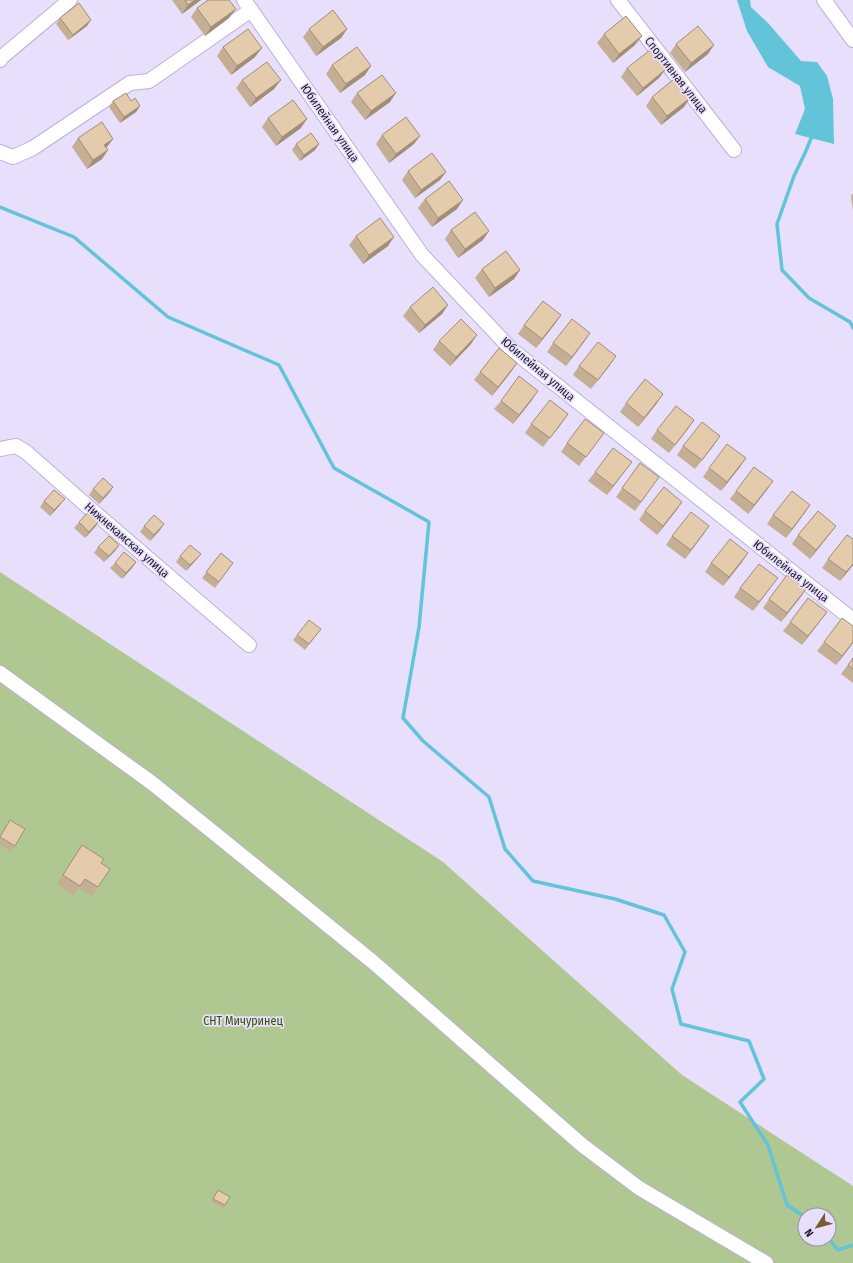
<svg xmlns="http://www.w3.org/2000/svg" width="853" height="1263" viewBox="0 0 853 1263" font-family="'Fira Sans Condensed',sans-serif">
  <rect width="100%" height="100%" fill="#e7dffc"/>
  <path fill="#afc790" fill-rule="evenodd" d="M0,572L443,862L682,1075L853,1186V1263H0ZM805,1215H829V1239H805Z"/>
  <polygon fill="#61c4d8" points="737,0 750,0 751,7 768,23 801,61 817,62 827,76 833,99 834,144 795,134 805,109 800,86 768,67 747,31"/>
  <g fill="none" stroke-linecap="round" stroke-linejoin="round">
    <g stroke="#61c4d8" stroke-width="3.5">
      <polyline points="813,134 805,153 794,176 777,224 782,270 809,298 850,322 853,328"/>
      <polyline points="0,207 74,237 168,317 279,365 334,468 429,522 419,627 403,718 423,741 489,797 505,849 533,881 615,899 664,915 685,952 672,989 681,1024 749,1041 764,1079 740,1102 768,1145 787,1205 805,1217"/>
      <polyline points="829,1239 838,1250 853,1245"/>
    </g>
    <defs>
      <g id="minor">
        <polyline points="244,0 422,255 511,349 853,620"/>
        <polyline points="618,0 734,150"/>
        <polyline points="824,0 853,40"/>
        <polyline points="0,60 2,57 70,0"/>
        <polyline points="0,152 13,157 33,148 130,83 149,81 251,10"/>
        <polyline points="0,449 16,446 26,452 86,505 249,645"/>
        <polyline points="0,673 152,783 224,841 373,962 582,1145 639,1188 766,1263"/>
      </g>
    </defs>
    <use href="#minor" stroke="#bcb2d5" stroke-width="16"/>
    <use href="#minor" stroke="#fff" stroke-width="14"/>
  </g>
  <g fill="#c4af94">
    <polygon points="172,0 201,0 182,14"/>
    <polygon points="197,8 229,18 205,36 191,17"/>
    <polygon points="60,18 87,26 68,40 56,24"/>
    <polygon points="309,29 347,29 341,38 316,56 303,37"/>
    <polygon points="604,34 635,45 613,63 597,43"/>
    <polygon points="676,44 708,54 685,72 670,53"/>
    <polygon points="223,47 255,57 231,75 217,56"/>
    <polygon points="332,65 365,75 340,93 326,74"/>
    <polygon points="627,68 659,78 637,96 621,77"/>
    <polygon points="242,80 274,89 250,107 236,88"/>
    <polygon points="357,93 390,102 365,120 351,102"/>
    <polygon points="652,97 684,107 661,125 646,106"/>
    <polygon points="113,101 131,101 140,106 136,112 120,123 109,107"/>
    <polygon points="268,118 301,128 276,146 262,127"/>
    <polygon points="382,135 414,144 389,163 376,144"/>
    <polygon points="78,138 107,147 106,148 102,159 87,169 72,147"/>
    <polygon points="296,144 319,144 315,150 300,161 292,150"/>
    <polygon points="408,171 440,180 415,198 402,180"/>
    <polygon points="853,193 853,211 851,196"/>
    <polygon points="425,199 457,209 432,227 418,208"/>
    <polygon points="451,230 483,240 458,258 445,239"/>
    <polygon points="356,236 388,246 363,264 349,245"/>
    <polygon points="482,269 520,270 514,279 489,297 475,278"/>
    <polygon points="448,305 442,314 419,333 403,316 410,307"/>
    <polygon points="561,315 536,348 518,334 524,325"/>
    <polygon points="439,341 471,344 450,366 433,350"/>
    <polygon points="584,342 566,366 547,352 553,343"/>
    <polygon points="610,365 591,389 573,375 579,366"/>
    <polygon points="480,372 511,372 492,396 474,380"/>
    <polygon points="532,400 513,424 494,409 501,401"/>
    <polygon points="626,403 657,403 638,427 620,412"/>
    <polygon points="568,414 543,447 525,433 531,424"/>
    <polygon points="694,420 669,453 651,439 657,430"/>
    <polygon points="604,433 579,466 561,452 567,443"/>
    <polygon points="714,445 695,469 677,455 683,446"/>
    <polygon points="746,458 721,491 703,477 709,468"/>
    <polygon points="640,463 659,477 635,511 616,497"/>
    <polygon points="625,471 607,495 588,481 595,472"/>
    <polygon points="773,481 748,514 730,499 736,491"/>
    <polygon points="113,487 109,493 99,504 89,495 93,489"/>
    <polygon points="44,501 60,505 50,516 40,507"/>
    <polygon points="682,502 657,535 639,520 645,511"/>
    <polygon points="810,505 786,538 767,524 773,515"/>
    <polygon points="99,521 95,527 85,538 74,528 79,522"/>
    <polygon points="144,526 160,530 150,541 140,532"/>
    <polygon points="709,526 685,559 666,545 672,536"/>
    <polygon points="836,526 829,535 810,559 792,544 798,535"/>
    <polygon points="98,547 115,551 104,562 94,553"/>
    <polygon points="221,553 233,563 215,588 202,578"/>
    <polygon points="201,554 196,560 186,571 176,562 180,556"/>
    <polygon points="828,559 853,565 840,581 822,568"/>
    <polygon points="136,562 132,568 122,579 110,568 115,563"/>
    <polygon points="742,562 723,586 705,572 711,563"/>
    <polygon points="771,587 753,611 734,597 740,588"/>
    <polygon points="806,589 781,622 763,608 769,599"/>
    <polygon points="827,612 802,645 783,631 790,622"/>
    <polygon points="321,629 305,650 293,640 297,635"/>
    <polygon points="824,642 853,643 836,665 817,651"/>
    <polygon points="853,658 853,683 841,674"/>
    <polygon points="10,820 15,846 11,852 0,845 0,837"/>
    <polygon points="82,845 101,863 98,887 92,896 79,888 74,895 57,884"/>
    <polygon points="218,1190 230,1197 223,1208 211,1202"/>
  </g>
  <g fill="#a08e78">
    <polygon points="195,0 201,0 182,14 188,5"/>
    <polygon points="236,9 229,18 205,36 211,27"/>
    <polygon points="91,20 87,26 68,40 73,35"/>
    <polygon points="347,29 341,38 316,56 323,47"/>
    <polygon points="642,36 635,45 613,63 619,54"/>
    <polygon points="714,45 708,54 685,72 691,63"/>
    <polygon points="262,48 255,57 231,75 237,66"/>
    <polygon points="371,66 365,75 340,93 346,84"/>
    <polygon points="666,69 659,78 637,96 643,88"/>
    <polygon points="281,80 274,89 250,107 256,98"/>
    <polygon points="396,93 390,102 365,120 371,111"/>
    <polygon points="690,98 684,107 661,125 667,116"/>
    <polygon points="140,106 136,112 120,123 124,117"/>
    <polygon points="307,119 301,128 276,146 282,137"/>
    <polygon points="420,136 414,144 389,163 396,154"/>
    <polygon points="113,139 107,147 98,154 104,145"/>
    <polygon points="319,144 315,150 300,161 304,155"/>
    <polygon points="108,150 102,159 87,169 93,160"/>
    <polygon points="446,172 440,180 415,198 421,190"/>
    <polygon points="463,200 457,209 432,227 438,218"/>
    <polygon points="489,231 483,240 458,258 465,249"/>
    <polygon points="394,237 388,246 363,264 369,255"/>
    <polygon points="520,270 514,279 489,297 495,288"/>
    <polygon points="448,305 442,314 419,333 425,325"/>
    <polygon points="561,315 555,324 536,348 542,339"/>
    <polygon points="590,333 584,342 566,366 572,357"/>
    <polygon points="477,335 471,344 450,366 456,357"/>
    <polygon points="616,356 610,365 591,389 598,380"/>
    <polygon points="517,363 511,372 492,396 498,387"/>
    <polygon points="538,391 532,400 513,424 519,415"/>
    <polygon points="663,394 657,403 638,427 644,418"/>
    <polygon points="568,414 562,423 543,447 550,438"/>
    <polygon points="694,420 688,429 669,453 675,445"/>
    <polygon points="720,436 714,445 695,469 702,460"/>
    <polygon points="746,458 740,467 721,491 727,482"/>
    <polygon points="632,462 625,471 607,495 613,486"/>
    <polygon points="773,481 767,490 748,514 754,505"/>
    <polygon points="113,487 109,493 99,504 103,498"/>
    <polygon points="65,499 60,505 50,516 54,510"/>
    <polygon points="682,502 676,511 657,535 663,526"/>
    <polygon points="810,505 804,514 786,538 792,529"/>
    <polygon points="99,521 95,527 85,538 89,532"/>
    <polygon points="164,524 160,530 150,541 154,535"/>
    <polygon points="709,526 703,535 685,559 691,550"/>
    <polygon points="836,526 829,535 810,559 816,550"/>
    <polygon points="119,545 115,551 104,562 109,556"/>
    <polygon points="748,553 742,562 723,586 729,577"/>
    <polygon points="201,554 196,560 186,571 190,565"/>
    <polygon points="136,562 132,568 122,579 126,573"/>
    <polygon points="853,564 853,565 840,581 846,572"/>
    <polygon points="778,578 771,587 753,611 759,602"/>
    <polygon points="806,589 800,598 781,622 787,613"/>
    <polygon points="827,612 820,621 802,645 808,636"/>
    <polygon points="853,642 853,643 836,665 842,656"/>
  </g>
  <g fill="#e4cbac" stroke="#a08e78">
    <polygon points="185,0 195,0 188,5"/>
    <polygon points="208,0 229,0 236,9 211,27 197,8"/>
    <polygon points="79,3 91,20 73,35 60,18"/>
    <polygon points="333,10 347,29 323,47 309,29"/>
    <polygon points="626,16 642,36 619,54 604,34"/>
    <polygon points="698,26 714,45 691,63 676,44"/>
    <polygon points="248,29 262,48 237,66 223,47"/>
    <polygon points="357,47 371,66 346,84 332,65"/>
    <polygon points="650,50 666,69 643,88 627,68"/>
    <polygon points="267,62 281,80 256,98 242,80"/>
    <polygon points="382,75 396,93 371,111 357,93"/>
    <polygon points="674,79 690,98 667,116 652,97"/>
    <polygon points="126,93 131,101 135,98 140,106 124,117 113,101"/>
    <polygon points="293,100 307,119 282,137 268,118"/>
    <polygon points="406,117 420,136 396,154 382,135"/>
    <polygon points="102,122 113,139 104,145 108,150 93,160 78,138"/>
    <polygon points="311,133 319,144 304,155 296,144"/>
    <polygon points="432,153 446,172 421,190 408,171"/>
    <polygon points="449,181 463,200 438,218 425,199"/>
    <polygon points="475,212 489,231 465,249 451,230"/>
    <polygon points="380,218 394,237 369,255 356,236"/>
    <polygon points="506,251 520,270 495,288 482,269"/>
    <polygon points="433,287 448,305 425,325 410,307"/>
    <polygon points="543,301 561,315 542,339 524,325"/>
    <polygon points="461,319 477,335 456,357 439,341"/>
    <polygon points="572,319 590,333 572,357 553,343"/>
    <polygon points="598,342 616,356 598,380 579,366"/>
    <polygon points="499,348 517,363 498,387 480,372"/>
    <polygon points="519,376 538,391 519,415 501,401"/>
    <polygon points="645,379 663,394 644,418 626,403"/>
    <polygon points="550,400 568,414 550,438 531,424"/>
    <polygon points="676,406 694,420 675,445 657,430"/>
    <polygon points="585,419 604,433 586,457 567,443"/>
    <polygon points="702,422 720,436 702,460 683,446"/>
    <polygon points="727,444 746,458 727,482 709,468"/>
    <polygon points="613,448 632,462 613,486 595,472"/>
    <polygon points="640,463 659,477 641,502 622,488"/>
    <polygon points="754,467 773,481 754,505 736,491"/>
    <polygon points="103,478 113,487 103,498 93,489"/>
    <polygon points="664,487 682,502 663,526 645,511"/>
    <polygon points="54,490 65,499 54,510 44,501"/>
    <polygon points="792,491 810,505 792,529 773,515"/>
    <polygon points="89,511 99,521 89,532 79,522"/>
    <polygon points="818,511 836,526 816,550 798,535"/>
    <polygon points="691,512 709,526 691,550 672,536"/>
    <polygon points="154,515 164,524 154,535 144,526"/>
    <polygon points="847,535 853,539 853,564 846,572 828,559"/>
    <polygon points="109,536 119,545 109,556 98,547"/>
    <polygon points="730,539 748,553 729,577 711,563"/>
    <polygon points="190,545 201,554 190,565 180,556"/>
    <polygon points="124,552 136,562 126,573 115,563"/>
    <polygon points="221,553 233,563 219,582 206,572"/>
    <polygon points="759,564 778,578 759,602 740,588"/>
    <polygon points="787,575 806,589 787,613 769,599"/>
    <polygon points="808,598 827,612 808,636 790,622"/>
    <polygon points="842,618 853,626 853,642 842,656 824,642"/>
    <polygon points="309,620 321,629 309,644 297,635"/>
    <polygon points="853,658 853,669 848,665"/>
    <polygon points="10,820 25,829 15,846 0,837"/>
    <polygon points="82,845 104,859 101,863 110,869 98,887 85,879 80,886 63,875"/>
    <polygon points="218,1190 230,1197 225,1205 213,1199"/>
  </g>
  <g text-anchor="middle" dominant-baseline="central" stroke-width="3.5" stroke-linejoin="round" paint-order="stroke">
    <g font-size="12" fill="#1f1b28" stroke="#e7dffc">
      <text transform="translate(676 75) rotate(52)">Спортивная улица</text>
      <text transform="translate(330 123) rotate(55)">Юбилейная улица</text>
      <text transform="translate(538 369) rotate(40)">Юбилейная улица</text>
      <text transform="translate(127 540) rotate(41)">Нижнекамская улица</text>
      <text transform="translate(791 571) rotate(38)">Юбилейная улица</text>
    </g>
    <g font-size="12" fill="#364e00" stroke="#e7dffc">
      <text x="243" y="1021">СНТ Мичуринец</text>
    </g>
  </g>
  <g transform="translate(817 1227) rotate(234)"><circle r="19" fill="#e7dffc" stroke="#9791a7"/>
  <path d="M0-3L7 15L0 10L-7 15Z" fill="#755d2e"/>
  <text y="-6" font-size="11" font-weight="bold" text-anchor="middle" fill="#1f1b28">N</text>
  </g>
</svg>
